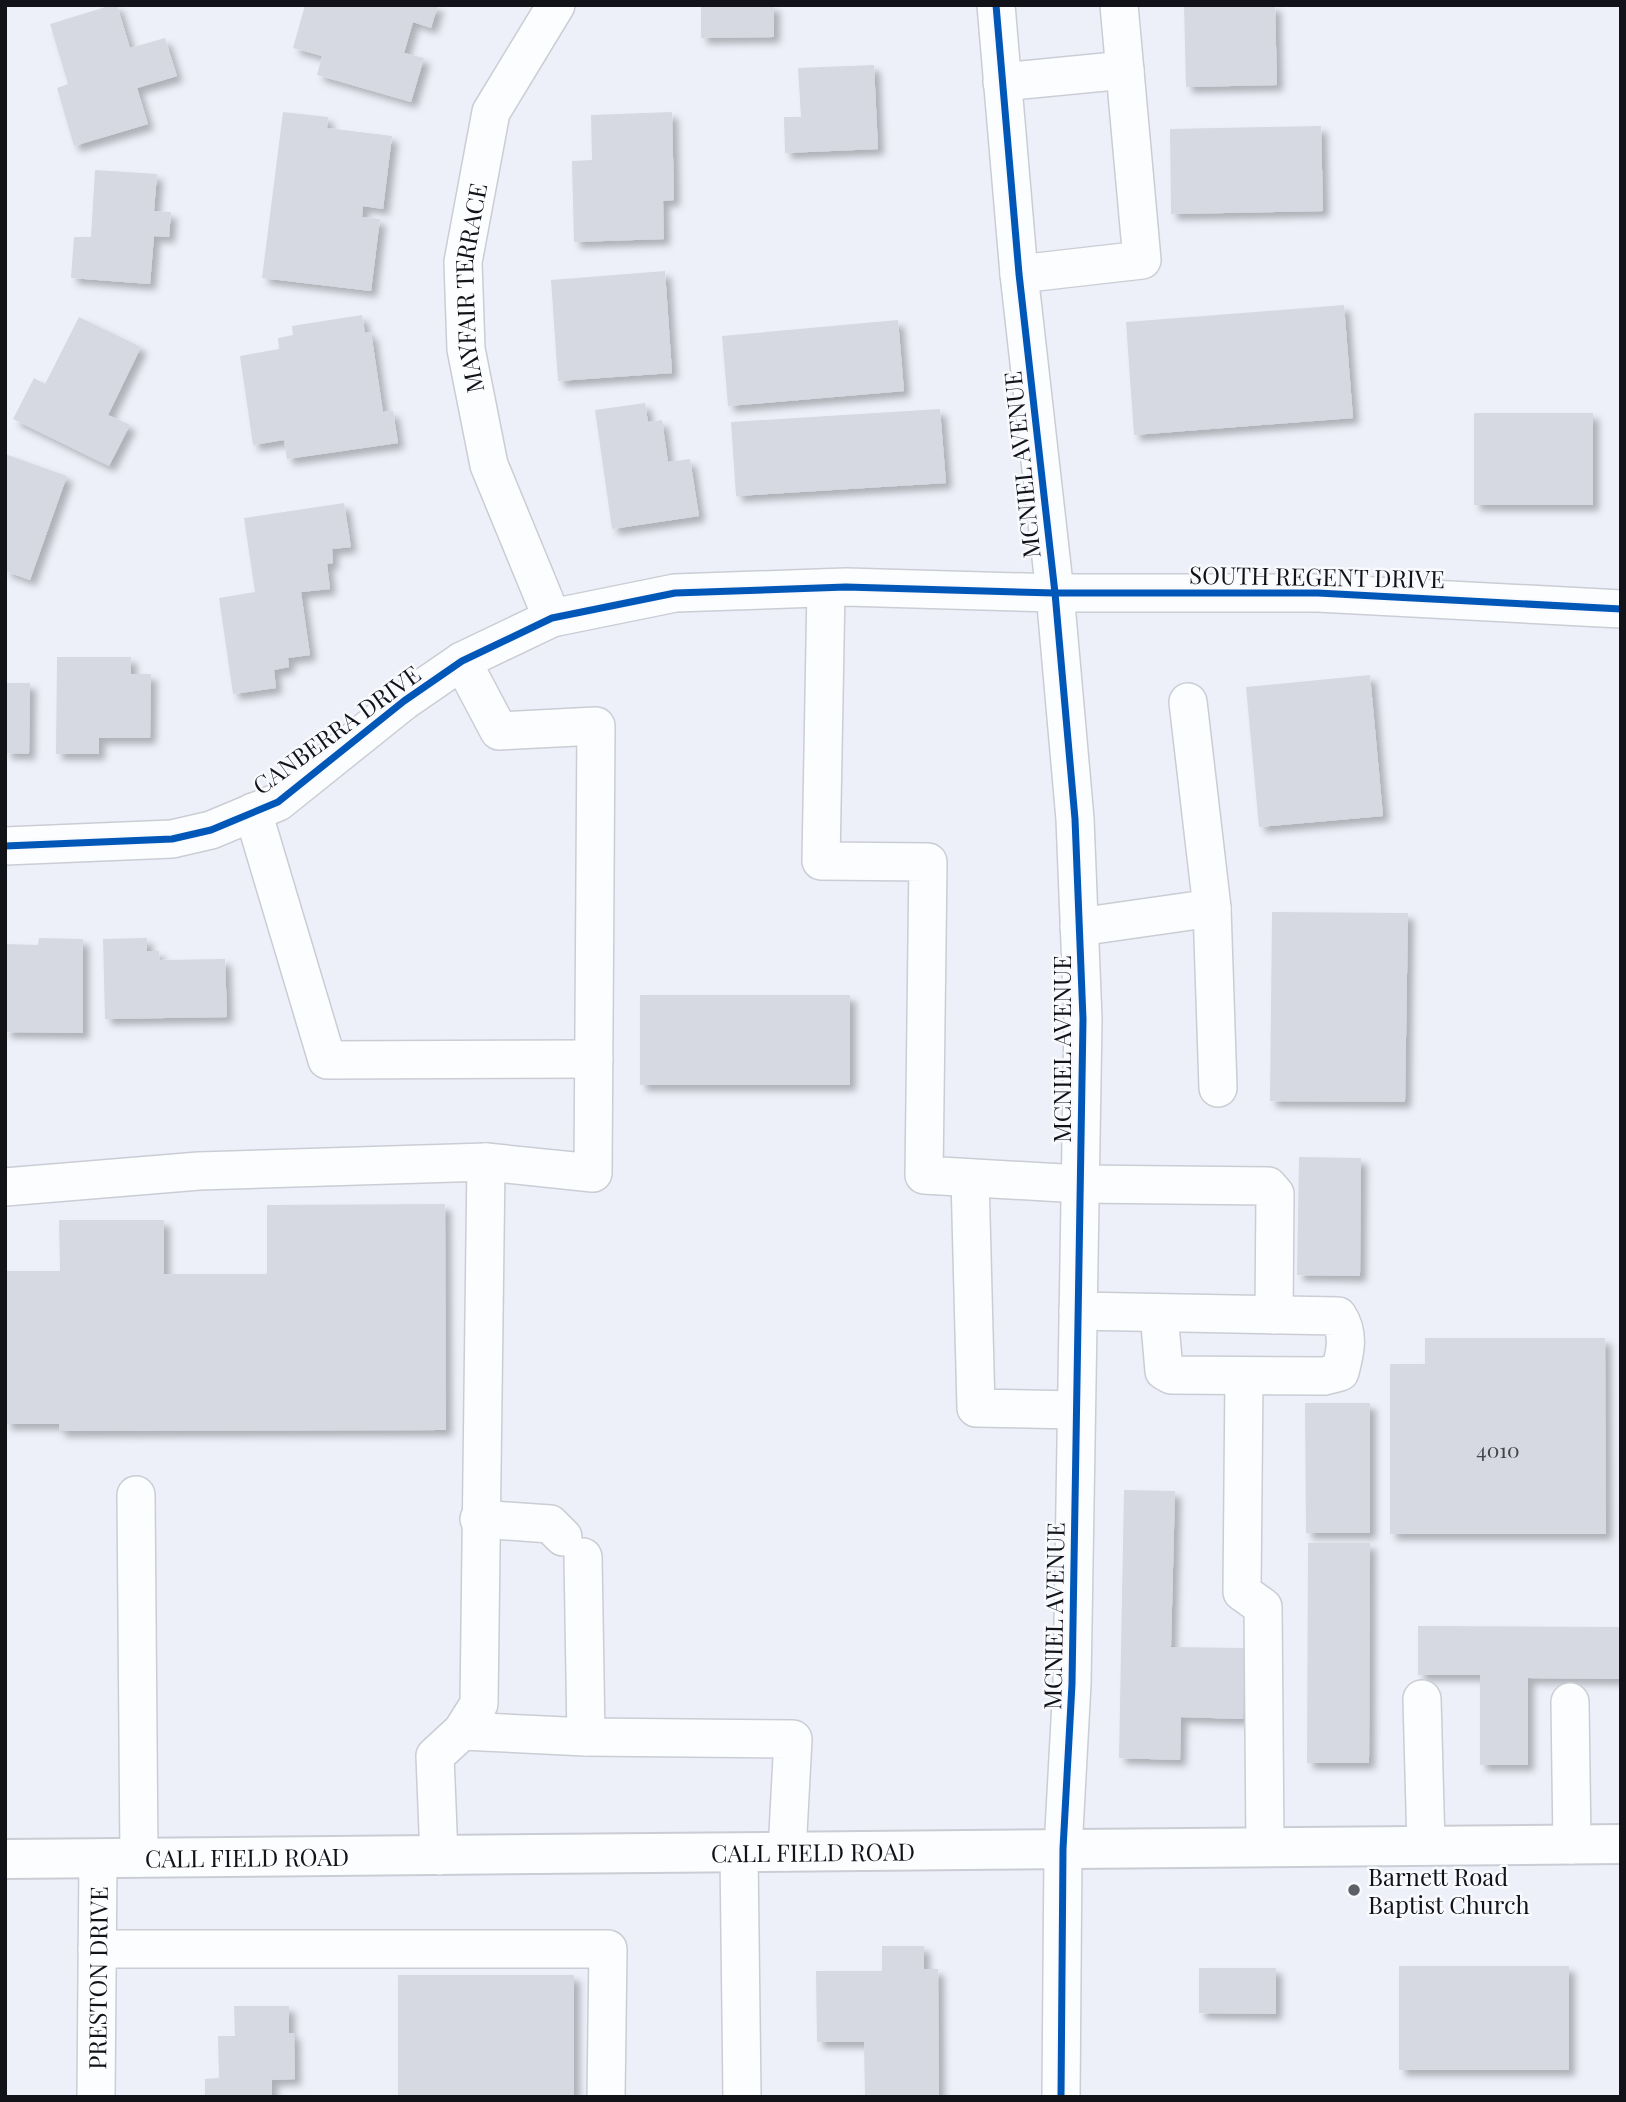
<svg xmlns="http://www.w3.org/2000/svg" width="1626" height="2102" viewBox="0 0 1626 2102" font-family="'Playfair Display',serif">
  <defs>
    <filter id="shadow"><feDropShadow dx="6" dy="6" stdDeviation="3.5" flood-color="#0004"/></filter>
  </defs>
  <rect width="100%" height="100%" fill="#edf0f9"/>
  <g fill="#d6d9e1" filter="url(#shadow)">
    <polygon points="112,5 117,5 130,48 165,38 177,76 137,88 148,124 74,146 57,88 68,84 50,24"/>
    <polygon points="305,5 438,5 431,28 413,22 404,53 424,58 411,102 317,75 322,56 293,48"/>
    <polygon points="701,5 774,5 774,37 701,38"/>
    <polygon points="1184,5 1275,5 1277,85 1186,87"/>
    <polygon points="874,65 878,149 785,153 784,117 801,117 798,68"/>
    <polygon points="283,112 328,117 327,128 392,136 383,209 363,206 362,217 380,219 371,291 262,278"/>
    <polygon points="672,112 674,200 663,201 664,239 574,242 572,161 592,160 591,115"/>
    <polygon points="1321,126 1323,211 1171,214 1170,129"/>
    <polygon points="95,170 157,174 154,211 171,212 169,237 154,236 150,284 71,278 74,237 91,237"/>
    <polygon points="665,271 672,373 558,381 551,280"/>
    <polygon points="1344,305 1353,418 1134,435 1126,322"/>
    <polygon points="362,315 365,333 371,332 383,412 393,411 398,443 287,459 284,440 253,445 240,356 279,349 278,338 293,335 292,326"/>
    <polygon points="79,317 141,347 108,415 130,425 109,466 13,419 34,378 45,384"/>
    <polygon points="898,320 904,391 728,406 722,336"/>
    <polygon points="645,403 648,422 662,420 668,462 690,459 699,516 612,529 595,410"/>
    <polygon points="940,409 946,483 736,496 731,422"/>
    <rect x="1474" y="413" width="119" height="92"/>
    <polygon points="5,454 67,476 30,580 5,571"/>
    <polygon points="344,503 351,547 332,549 333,563 327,564 330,589 301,592 310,655 288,658 289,667 274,670 276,688 233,694 219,598 255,592 244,518"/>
    <polygon points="57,657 131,657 131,674 151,674 150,738 99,738 99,754 56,754"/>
    <polygon points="1370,675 1383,816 1259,827 1246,687"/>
    <polygon points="5,683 30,683 29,754 5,753"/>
    <polygon points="1272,912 1408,913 1405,1102 1270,1101"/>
    <polygon points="39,938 83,939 83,1033 5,1032 5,944 38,945"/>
    <polygon points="147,938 147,951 159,951 160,960 225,959 227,1017 105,1019 103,939"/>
    <rect x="640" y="995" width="210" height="90"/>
    <polygon points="1299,1157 1361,1158 1360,1276 1297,1275"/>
    <polygon points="445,1204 446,1430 59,1431 59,1424 5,1424 5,1271 60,1271 59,1220 164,1220 164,1274 267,1274 267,1205"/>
    <polygon points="1425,1338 1605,1338 1606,1534 1390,1534 1390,1364 1425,1364"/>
    <polygon points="1305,1403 1370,1403 1370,1533 1306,1533"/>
    <polygon points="1124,1490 1175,1491 1171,1647 1245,1648 1243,1719 1181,1717 1180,1760 1119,1758"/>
    <polygon points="1308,1543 1370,1543 1369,1763 1307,1763"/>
    <polygon points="1418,1626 1621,1627 1621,1679 1528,1678 1528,1765 1480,1765 1480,1675 1418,1675"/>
    <polygon points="882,1946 924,1946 924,1969 938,1969 939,2097 865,2097 864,2042 817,2042 816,1971 882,1971"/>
    <rect x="1399" y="1966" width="170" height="104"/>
    <polygon points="1199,1968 1276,1968 1276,2014 1199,2013"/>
    <rect x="398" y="1975" width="176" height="122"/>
    <polygon points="234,2006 289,2006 289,2033 294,2033 295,2079 272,2080 272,2097 205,2097 205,2079 219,2078 218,2036 235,2036"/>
  </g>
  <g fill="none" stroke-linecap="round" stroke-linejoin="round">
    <defs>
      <g id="minor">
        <polyline points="996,5 1019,274 1055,593 1075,819 1083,1019 1072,1684 1063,1849 1061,2097"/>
        <polyline points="1002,82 1125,70"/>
        <polyline points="1019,274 1142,260 1119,5"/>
        <polyline points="826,588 821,861 928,862 924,1175 1080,1184 1268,1186 1275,1194 1274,1315"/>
        <path id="s1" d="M552,618L489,465L466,349L463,262L491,112L556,5"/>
        <polyline points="253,812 327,1060 594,1059"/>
        <polyline points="5,846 172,839 211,830 278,802 404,701 462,661 552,618 675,593 846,587 1055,593 1318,593 1621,609"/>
        <polyline points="1212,908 1218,1088"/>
        <polyline points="1079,927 1212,908 1188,702"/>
        <polyline points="970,1178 976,1408 1076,1410"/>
        <polyline points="5,1187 199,1171 486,1162"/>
        <path d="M1078,1311L1338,1316C1350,1334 1345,1353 1340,1372L1324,1376L1171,1375L1164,1371L1159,1313"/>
        <polyline points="1244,1376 1242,1592 1263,1607 1265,1847"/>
        <polyline points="136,1495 139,1858"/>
        <polyline points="479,1519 550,1524 563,1537"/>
        <polyline points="583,1557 586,1737"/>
        <polyline points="1422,1699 1426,1846"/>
        <polyline points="1570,1702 1572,1845"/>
        <polyline points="462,1731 586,1737 793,1739 787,1852"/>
        <polyline points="739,1853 742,2097"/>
        <polyline points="439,1856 435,1756 462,1731 479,1704 486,1162 593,1173 596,726 499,731 462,661"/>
        <polyline points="97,1949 608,1949 606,2097"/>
        <path id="s2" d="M96,2097L98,1859"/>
      </g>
      <g id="major">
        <path id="s3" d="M5,1859L1621,1844"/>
      </g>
    </defs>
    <use href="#minor" stroke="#cbcdd5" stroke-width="40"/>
    <use href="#major" stroke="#cbcdd5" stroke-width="42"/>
    <use href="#minor" stroke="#fcfdfe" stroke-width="37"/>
    <use href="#major" stroke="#fcfdfe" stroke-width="38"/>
    <defs>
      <g id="cycleway">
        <polyline points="996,5 1019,274 1055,593 1075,819 1083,1019 1072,1684 1063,1849 1061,2097"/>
        <polyline points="5,846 172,839 211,830 278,802 404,701 462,661 552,618 675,593 846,587 1055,593 1318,593 1621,609"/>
      </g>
    </defs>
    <use href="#cycleway" stroke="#f9fafe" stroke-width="11"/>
    <use href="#cycleway" stroke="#0057b8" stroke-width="7"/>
  </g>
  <circle fill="#5e6067" stroke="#f9fafe" stroke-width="2.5" cx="1354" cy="1890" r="7"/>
  <g text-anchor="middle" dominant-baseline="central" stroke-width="5" stroke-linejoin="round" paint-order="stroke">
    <g font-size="21" fill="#42444b">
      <text x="1498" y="1449">4010</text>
    </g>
    <g font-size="24" fill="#111319" stroke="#f9fafe">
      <text stroke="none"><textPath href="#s1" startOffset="345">MAYFAIR TERRACE</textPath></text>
      <text transform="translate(1021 465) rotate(-96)">MCNIEL AVENUE</text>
      <text transform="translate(1317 576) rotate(1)">SOUTH REGENT DRIVE</text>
      <text transform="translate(336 729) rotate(-36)">CANBERRA DRIVE</text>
      <text transform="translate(1061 1049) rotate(-90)">MCNIEL AVENUE</text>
      <text transform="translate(1053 1616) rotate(-89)">MCNIEL AVENUE</text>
      <text stroke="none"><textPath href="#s3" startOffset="808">CALL FIELD ROAD</textPath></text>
      <text stroke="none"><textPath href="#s3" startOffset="242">CALL FIELD ROAD</textPath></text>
      <text stroke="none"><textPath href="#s2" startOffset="119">PRESTON DRIVE</textPath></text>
    </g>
    <g font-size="24" fill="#111319" stroke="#f9fafe" text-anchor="start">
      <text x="1368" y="1876">Barnett Road<tspan x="1368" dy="28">Baptist Church</tspan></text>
    </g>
  </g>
  <rect width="1626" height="2102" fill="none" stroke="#111319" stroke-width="14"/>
</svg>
